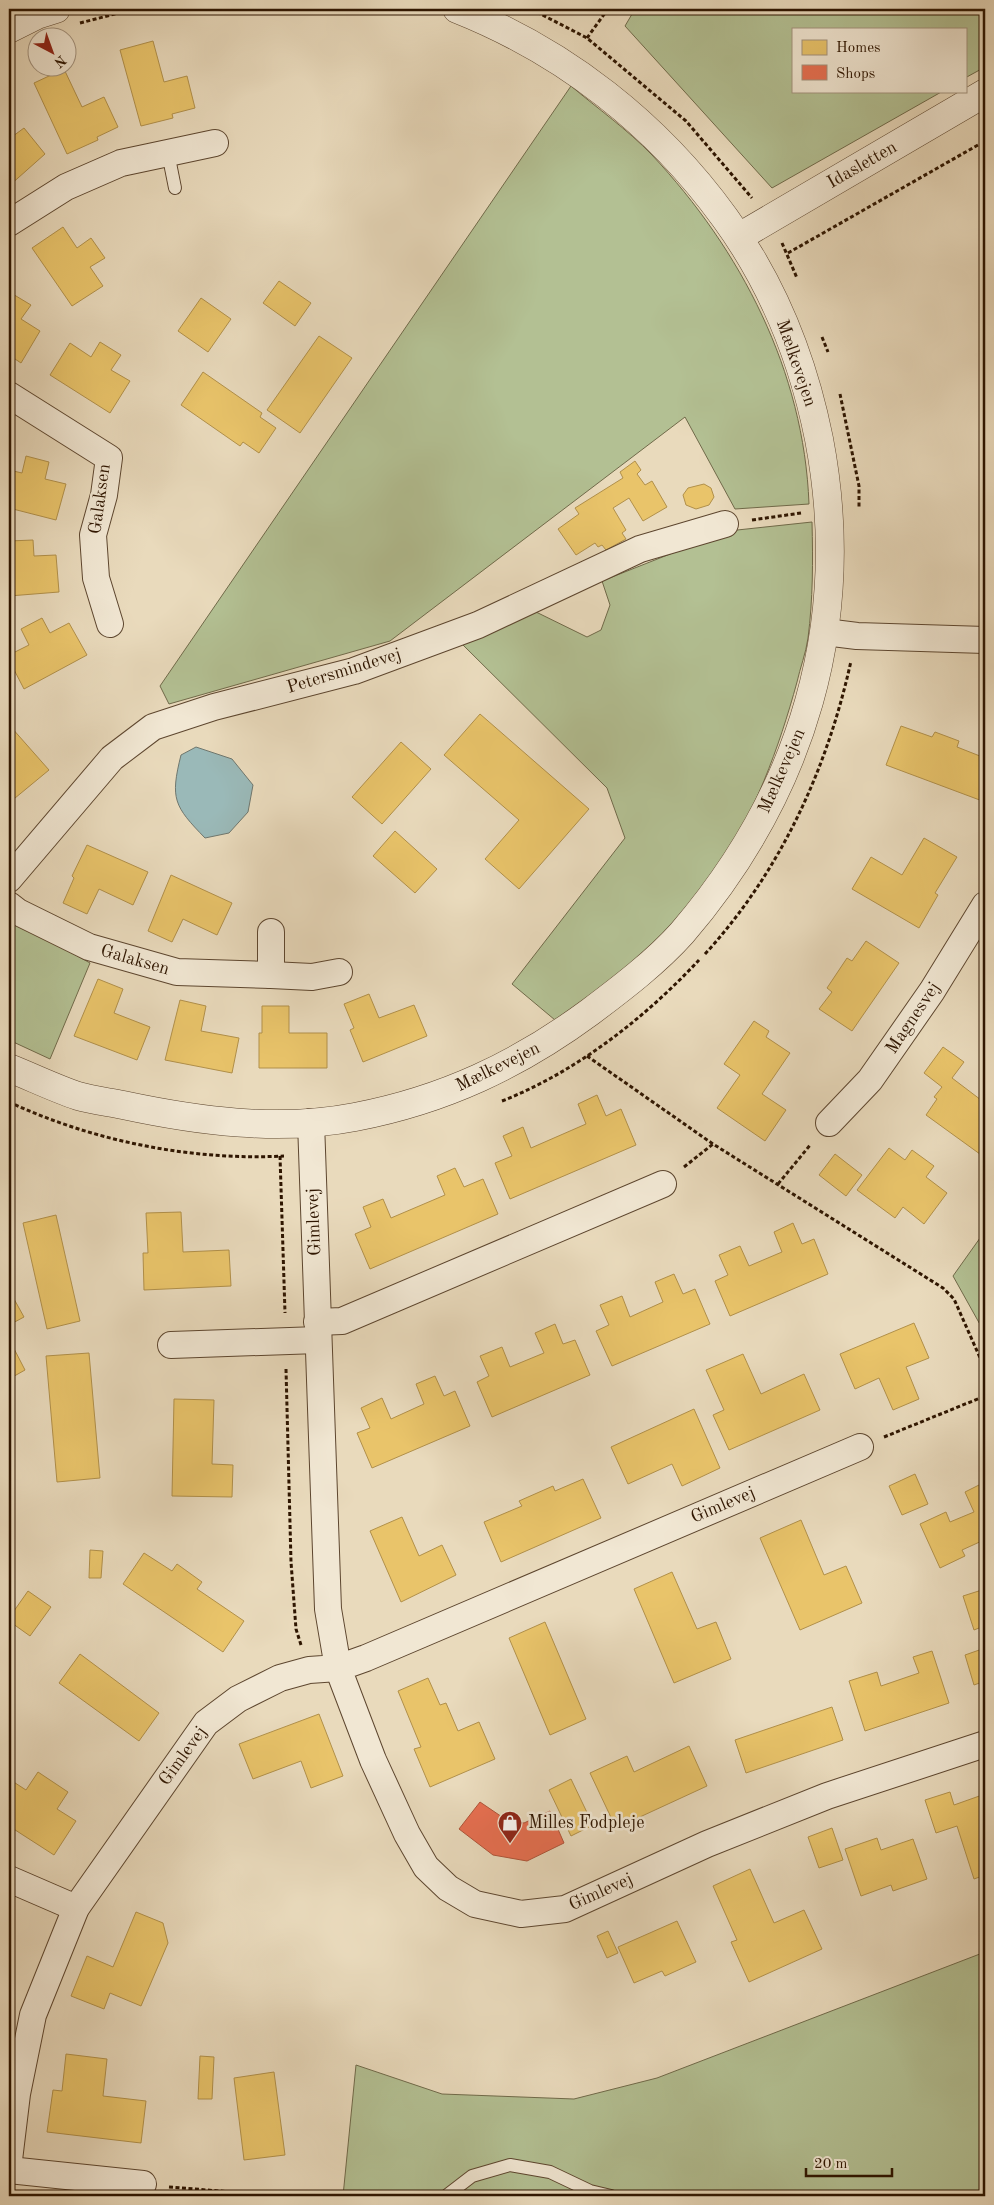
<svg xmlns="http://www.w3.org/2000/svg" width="994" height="2205" viewBox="0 0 994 2205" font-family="'Old Standard TT',serif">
  <rect width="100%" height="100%" fill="#e9dabc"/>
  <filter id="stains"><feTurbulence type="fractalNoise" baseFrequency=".004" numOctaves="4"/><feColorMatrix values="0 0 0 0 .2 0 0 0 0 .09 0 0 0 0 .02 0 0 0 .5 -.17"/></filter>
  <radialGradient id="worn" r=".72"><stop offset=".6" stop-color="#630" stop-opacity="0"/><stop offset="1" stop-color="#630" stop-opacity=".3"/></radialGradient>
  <g fill="#b3c093" stroke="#706a4a">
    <polygon points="635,9 985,9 985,67 965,78 965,29 793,29 793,91 943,91 772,188 625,26"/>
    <path d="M571,86C597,108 628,130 652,155C741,250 804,371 809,504L735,509L685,417L390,641L169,704L160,686Z"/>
    <path d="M812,522C813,561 813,599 808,638C806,653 800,668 797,682C779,748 754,816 715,873C675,932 615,982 555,1020L512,984L625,838L607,788L461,643L534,611L587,637L601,630L610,605L602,581L728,531Z"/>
    <polygon points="9,918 90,963 50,1059 9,1040"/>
    <polygon points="985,1231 985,1325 982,1328 953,1276"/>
    <polygon points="985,1952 985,2196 343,2196 356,2065 442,2094 574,2099 657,2078"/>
  </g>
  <g fill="#9ab9b8" stroke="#6f776e">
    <path d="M196,747L232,759L253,785L248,812L229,833L205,838C174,806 170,799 181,755Z"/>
    <polygon points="943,2191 952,2196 892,2196 900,2192"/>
  </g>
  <g fill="#e9c46a" stroke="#b1904a">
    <polygon points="153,41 164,82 187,76 195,108 172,114 173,118 141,126 120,50"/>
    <polygon points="64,69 82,107 104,97 118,127 97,137 98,140 67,154 34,83"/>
    <polygon points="24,128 45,154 9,186 9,139"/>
    <polygon points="63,227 77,248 91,238 105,258 90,267 103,286 72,306 32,248"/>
    <polygon points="279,281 311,303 295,326 263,303"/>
    <polygon points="11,293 31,305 21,319 40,331 21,363 9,355"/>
    <polygon points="201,298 231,319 208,352 178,331"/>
    <polygon points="319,336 352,358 300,433 267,410"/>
    <polygon points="100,342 121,355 111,370 130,381 110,413 50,375 70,343 91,357"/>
    <polygon points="203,372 262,413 260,417 276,428 259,453 243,442 240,446 181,405"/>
    <polygon points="26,456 49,462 45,479 66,484 56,520 9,508 9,470 22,473"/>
    <polygon points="635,461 641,470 637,474 645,485 652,481 667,507 643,521 629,498 613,508 626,530 622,533 626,539 606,550 602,545 598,547 595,543 576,555 558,529 579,514 575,508 623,478 620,472"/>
    <polygon points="704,484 711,488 714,497 709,505 696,509 686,505 683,495 688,488"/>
    <polygon points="33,540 34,556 56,555 59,592 9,596 9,541"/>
    <polygon points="42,618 50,633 69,623 87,655 24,689 9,660 9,655 29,645 21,629"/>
    <polygon points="480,714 589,809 519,889 485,859 519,820 444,755"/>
    <polygon points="901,726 932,737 935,732 959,741 957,747 985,758 985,802 886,765"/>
    <polygon points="11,727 49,770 9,803 9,729"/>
    <polygon points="401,742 431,769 382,824 352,797"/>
    <polygon points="395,831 437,869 415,893 373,856"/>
    <polygon points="924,838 957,857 935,893 938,895 919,928 852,889 871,857 902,875"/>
    <polygon points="87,845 148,872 133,905 99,889 87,914 63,903 74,878 72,876"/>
    <polygon points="171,875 232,903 217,935 183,919 172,942 148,931"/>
    <polygon points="866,941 899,963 852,1031 819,1009 832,992 827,988 847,958 852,961"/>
    <polygon points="98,979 123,989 114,1013 150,1027 137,1060 74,1036"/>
    <polygon points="369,994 379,1018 414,1005 427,1036 363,1062 350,1030 354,1028 344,1004"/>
    <polygon points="180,1000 206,1006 201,1031 239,1038 232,1073 165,1060"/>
    <polygon points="262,1006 289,1006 289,1033 327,1033 327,1068 259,1068 259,1033 262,1033"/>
    <polygon points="754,1021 769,1031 766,1037 790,1053 762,1094 786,1110 765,1141 717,1108 740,1075 724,1064"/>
    <polygon points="943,1047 964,1062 952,1078 985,1103 984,1157 926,1115 937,1099 934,1097 942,1087 924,1073"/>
    <polygon points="597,1095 606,1116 621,1109 636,1145 510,1199 495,1163 512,1156 503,1136 523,1127 531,1148 586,1124 578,1104"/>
    <polygon points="889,1148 905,1160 912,1150 934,1166 926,1177 947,1193 924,1224 903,1207 895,1218 857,1190"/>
    <polygon points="835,1154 862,1175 846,1196 819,1175"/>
    <polygon points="455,1168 464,1187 483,1179 498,1214 370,1269 355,1234 371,1227 363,1207 383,1199 391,1218 445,1195 437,1176"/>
    <polygon points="181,1212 183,1252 229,1250 231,1286 144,1290 143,1253 148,1253 146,1213"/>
    <polygon points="56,1215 80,1321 47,1329 23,1223"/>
    <polygon points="793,1223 802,1244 814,1239 828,1274 730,1316 715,1281 728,1275 719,1255 740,1246 749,1266 782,1252 774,1232"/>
    <polygon points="674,1274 683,1294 695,1289 710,1324 612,1366 596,1331 609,1325 600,1305 622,1296 630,1317 663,1302 655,1282"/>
    <polygon points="9,1290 24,1317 9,1325"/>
    <polygon points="914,1323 929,1358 906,1367 919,1399 893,1410 879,1378 855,1389 840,1354"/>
    <polygon points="555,1324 563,1344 575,1340 590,1375 492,1417 477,1382 489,1376 480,1356 502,1347 510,1367 544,1353 535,1333"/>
    <polygon points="9,1339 25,1370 9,1379"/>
    <polygon points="89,1353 100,1478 57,1482 46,1356"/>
    <polygon points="743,1354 761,1394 804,1374 820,1410 729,1450 713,1415 724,1410 706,1370"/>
    <polygon points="435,1376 444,1396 455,1391 470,1426 372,1468 357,1433 370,1428 361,1408 382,1398 391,1419 424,1404 416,1384"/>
    <polygon points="174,1399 214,1400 212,1464 233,1465 232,1497 172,1496"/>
    <polygon points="694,1409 720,1468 682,1486 672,1464 628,1484 611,1447"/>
    <polygon points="915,1474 928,1504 902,1515 889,1486"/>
    <polygon points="583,1479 601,1518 501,1562 484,1522 522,1506 519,1501 553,1486 555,1491"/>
    <polygon points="985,1482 985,1543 984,1540 962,1550 965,1556 940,1568 920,1524 946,1512 950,1522 974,1512 965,1492"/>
    <polygon points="402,1517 419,1556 442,1545 456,1575 401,1602 370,1531"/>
    <polygon points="801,1520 824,1575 846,1566 862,1603 800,1630 760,1538"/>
    <polygon points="90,1550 103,1551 101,1578 89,1578"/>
    <polygon points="144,1553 172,1571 177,1564 202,1582 197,1589 244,1621 223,1652 123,1584"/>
    <polygon points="672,1572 697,1629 716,1622 731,1659 674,1683 634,1589"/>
    <polygon points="985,1589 985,1631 984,1626 974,1630 963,1596"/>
    <polygon points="28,1591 51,1607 30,1636 9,1621 9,1618"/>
    <polygon points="545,1622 586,1719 550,1735 509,1638"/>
    <polygon points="985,1648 985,1681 974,1685 965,1655"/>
    <polygon points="932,1651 949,1703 865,1731 849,1681 877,1672 881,1686 919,1673 913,1657"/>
    <polygon points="80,1654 159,1713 139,1741 59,1683"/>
    <polygon points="428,1678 440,1705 446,1703 458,1731 479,1722 495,1759 430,1787 414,1749 421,1747 398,1691"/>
    <polygon points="832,1707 843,1740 746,1773 735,1740"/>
    <polygon points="319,1714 343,1776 311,1788 301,1761 253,1779 239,1744"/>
    <polygon points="689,1746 707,1786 616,1828 590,1773 627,1756 634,1772"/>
    <polygon points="38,1772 68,1792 57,1809 76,1821 54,1855 9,1826 9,1779 26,1790"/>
    <polygon points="571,1779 593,1825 571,1836 549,1790"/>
    <polygon points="950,1792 954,1805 985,1794 985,1875 974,1879 957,1826 936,1833 925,1800"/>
    <polygon points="832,1828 843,1860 819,1868 808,1837"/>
    <polygon points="877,1838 881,1850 913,1839 927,1879 893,1891 891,1885 861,1896 845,1849"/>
    <polygon points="750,1869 774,1923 804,1910 822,1949 749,1982 731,1942 737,1940 713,1886"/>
    <polygon points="136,1912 163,1923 168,1943 141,2006 110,1993 104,2009 71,1996 87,1956 113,1967"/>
    <polygon points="677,1921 696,1962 665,1976 662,1971 634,1983 618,1947"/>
    <polygon points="608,1931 618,1953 607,1958 597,1936"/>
    <polygon points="66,2054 107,2059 103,2096 146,2101 141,2143 47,2132 53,2090 62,2091"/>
    <polygon points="200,2056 214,2057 212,2099 198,2099"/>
    <polygon points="274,2072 285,2155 244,2160 234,2078"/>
  </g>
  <polygon fill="#e76f51" stroke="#b05439" points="480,1802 508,1821 524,1823 550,1811 564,1843 527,1861 493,1855 459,1829"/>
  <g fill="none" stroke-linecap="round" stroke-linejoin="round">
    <defs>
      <g id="service">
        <polyline points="168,153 175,188"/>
        <polyline points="446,2196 472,2176 510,2165 550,2172 590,2191 611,2196"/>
      </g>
      <g id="minor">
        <polyline points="9,223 66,187 121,163 215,143"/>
        <polyline points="9,395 109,458 104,495 93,535 96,578 110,624"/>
        <polyline points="825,632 857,636 985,640"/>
        <polyline points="9,879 112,758 153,727 214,707 354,671 478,625 640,549 725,524"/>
        <polyline points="9,905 18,912 89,947 177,972 271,975 271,932"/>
        <polyline points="271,975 312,977 339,972"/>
        <polyline points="829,1123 870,1080 932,991 985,905"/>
        <polyline points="317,1322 342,1321 663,1184"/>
        <polyline points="171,1345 318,1340"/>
        <polyline points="860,1447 366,1658 338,1668 373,1760 407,1834 426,1867 448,1888 475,1904 521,1914 565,1909 707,1844 827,1796 985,1744"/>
        <polyline points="9,1879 76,1908"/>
        <polyline points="9,2160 17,2094 33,2015 76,1908 206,1723 238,1699 280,1678 309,1670 338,1668 328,1609 311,1122"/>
        <polyline points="9,2170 143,2184"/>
      </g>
      <g id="tertiary">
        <polyline points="9,29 37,15 56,9"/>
        <polyline points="739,237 985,93"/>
        <path d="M9,1068C32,1077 54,1088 78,1096C92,1100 108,1102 123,1105C198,1121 278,1132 355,1117C444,1100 518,1065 590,1012C622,988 656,962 682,933C803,792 854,622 819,439C803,359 773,284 725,218C657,124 565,52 457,9"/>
      </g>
    </defs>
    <use href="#service" stroke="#5d462f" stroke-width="14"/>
    <use href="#minor" stroke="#5d462f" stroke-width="28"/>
    <use href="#tertiary" stroke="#5d462f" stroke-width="29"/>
    <g stroke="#2e1500" stroke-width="3" stroke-dasharray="4 2.5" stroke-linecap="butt">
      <polyline points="531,9 587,38 686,121 752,198"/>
      <polyline points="80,23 134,9"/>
      <polyline points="587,38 608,9"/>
      <polyline points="782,243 797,278"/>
      <polyline points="788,253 985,141"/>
      <polyline points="822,337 828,352"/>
      <polyline points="840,394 859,486 859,508"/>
      <polyline points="752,520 801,513"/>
      <path d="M705,954C780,872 827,770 851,661"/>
      <polyline points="587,1056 713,1144 943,1288 954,1299 985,1369"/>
      <path d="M502,1101C576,1072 645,1018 699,960"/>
      <path d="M9,1102C93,1141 191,1161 284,1156"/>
      <polyline points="280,1156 285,1313"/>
      <polyline points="684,1167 713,1144"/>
      <polyline points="778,1184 811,1144"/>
      <polyline points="286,1369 291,1562 296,1629 301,1645"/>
      <polyline points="884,1437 985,1396"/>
      <polyline points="169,2187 283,2196"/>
    </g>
    <use href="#service" stroke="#f1e7d3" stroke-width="12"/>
    <use href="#minor" stroke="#f1e7d3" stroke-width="26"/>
    <use href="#tertiary" stroke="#f1e7d3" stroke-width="28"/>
  </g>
  <defs>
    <symbol id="shop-pin" viewBox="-11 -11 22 30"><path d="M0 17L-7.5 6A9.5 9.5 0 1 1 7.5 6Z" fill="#8f2418" stroke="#f1e7d3"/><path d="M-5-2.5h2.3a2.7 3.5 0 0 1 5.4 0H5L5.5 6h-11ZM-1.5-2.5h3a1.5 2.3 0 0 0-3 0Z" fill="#fff"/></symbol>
  </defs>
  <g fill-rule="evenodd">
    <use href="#shop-pin" x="496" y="1809" width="28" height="38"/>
  </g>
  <g text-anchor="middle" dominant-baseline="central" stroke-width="5" stroke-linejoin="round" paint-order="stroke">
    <g font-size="18" fill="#2e1500" stroke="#f1e7d3">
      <text transform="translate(862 165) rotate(-30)">Idasletten</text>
      <text transform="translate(796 363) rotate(71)">Mælkevejen</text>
      <text transform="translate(100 499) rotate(-82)">Galaksen</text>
      <text transform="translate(344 671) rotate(-17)">Petersmindevej</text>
      <text transform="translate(782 771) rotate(-66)">Mælkevejen</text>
      <text transform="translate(135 960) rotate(16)">Galaksen</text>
      <text transform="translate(913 1018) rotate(-56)">Magnesvej</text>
      <text transform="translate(498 1067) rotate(-26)">Mælkevejen</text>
      <text transform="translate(314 1222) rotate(-92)">Gimlevej</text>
      <text transform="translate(723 1505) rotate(-23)">Gimlevej</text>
      <text transform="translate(183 1756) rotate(-54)">Gimlevej</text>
      <text transform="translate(601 1892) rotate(-24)">Gimlevej</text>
    </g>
    <g font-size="18" fill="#2e1500" stroke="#f1e7d3" text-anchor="start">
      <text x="528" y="1823">Milles Fodpleje</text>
    </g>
  </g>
  <rect width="994" height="2205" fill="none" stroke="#e9dabc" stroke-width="30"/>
  <rect x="10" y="10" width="974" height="2185" fill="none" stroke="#2e1500" stroke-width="2.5"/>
  <rect x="15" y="15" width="964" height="2175" fill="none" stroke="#2e1500"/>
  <rect x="792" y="28" width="175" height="65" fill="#f1e7d3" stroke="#a3937f"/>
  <rect x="802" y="40" width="25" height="15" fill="#e9c46a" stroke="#a3937f"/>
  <text x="836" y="52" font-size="15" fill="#2e1500">Homes</text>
  <rect x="802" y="65" width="25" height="15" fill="#e76f51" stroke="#a3937f"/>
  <text x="836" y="78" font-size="15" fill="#2e1500">Shops</text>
  <g transform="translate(52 52) rotate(139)"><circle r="24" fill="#f1e7d3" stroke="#a3937f"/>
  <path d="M0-4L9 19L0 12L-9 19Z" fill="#8f2418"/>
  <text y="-8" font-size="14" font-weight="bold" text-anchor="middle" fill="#2e1500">N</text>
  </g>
  <path d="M806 2168v8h86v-8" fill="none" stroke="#2e1500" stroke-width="2.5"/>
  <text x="814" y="2168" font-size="15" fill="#2e1500" stroke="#f1e7d3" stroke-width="4" paint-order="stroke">20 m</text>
  <rect width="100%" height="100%" filter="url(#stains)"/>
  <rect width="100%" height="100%" fill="url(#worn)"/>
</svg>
